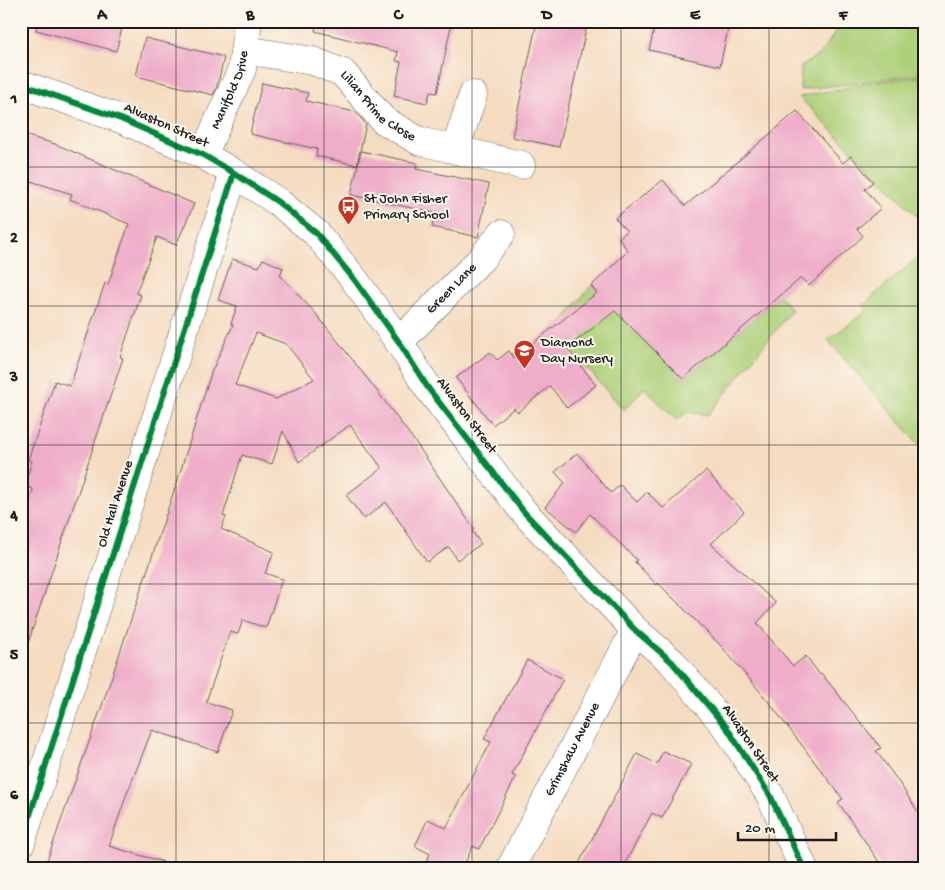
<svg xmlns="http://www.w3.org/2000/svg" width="945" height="890" viewBox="0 0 945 890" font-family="'Gochi Hand',sans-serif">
  <rect width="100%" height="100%" fill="#fbf7ec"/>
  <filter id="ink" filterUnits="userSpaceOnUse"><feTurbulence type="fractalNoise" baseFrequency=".02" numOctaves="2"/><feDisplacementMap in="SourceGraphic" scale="10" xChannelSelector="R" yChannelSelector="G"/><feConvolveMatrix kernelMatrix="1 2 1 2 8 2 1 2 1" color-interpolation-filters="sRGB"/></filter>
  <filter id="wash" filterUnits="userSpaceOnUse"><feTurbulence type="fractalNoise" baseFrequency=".0096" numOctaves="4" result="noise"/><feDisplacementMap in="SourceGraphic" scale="20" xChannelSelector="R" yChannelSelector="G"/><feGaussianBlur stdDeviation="1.12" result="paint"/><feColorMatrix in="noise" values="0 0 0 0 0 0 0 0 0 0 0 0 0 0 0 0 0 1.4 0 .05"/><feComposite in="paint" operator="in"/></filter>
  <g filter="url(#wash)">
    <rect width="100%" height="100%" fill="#f5dcc1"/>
    <g fill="#add079" stroke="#64764a">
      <polygon points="843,21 924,21 924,74 800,90 801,67 821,53"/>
      <polygon points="924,76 924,223 799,97 864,84"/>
      <polygon points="924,252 924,450 828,340 868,310 863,305"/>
      <polygon points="591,286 683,379 780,296 792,310 708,415 688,412 676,420 644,388 624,410 570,349 584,338 565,318"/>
    </g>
    <g id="blocks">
      <g fill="#efadc9" fill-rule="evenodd">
        <polygon points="37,21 124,21 116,51 36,30"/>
        <polygon points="316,21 452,21 437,93 430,92 427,103 394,96 401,62 396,61 398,52 315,31"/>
        <polygon points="537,21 588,21 559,147 512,137"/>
        <polygon points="656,21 715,21 714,26 728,29 720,66 649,50"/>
        <polygon points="145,38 224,57 217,87 213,95 136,76"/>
        <polygon points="262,83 308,93 306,101 355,112 366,124 357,165 316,156 317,149 250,134"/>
        <polygon points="797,111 843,163 851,156 873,182 865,189 881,208 857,229 863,236 809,286 801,278 683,379 615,311 567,348 596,385 567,408 550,386 518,412 514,408 493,425 456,378 490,352 497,360 509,351 514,358 597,293 591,286 628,251 619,238 627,231 615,218 663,180 685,206"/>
        <polygon points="21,134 55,144 194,204 176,245 157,237 136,293 141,295 120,357 123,358 26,649 21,648 21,529 33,489 24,486 32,461 28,460 55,381 70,386 105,283 108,284 129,224 70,199 72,194 21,178"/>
        <polygon points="361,151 417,163 416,169 489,184 478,237 432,227 435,213 351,195"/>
        <path d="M232,259L259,267L263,259L283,268L280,275L317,315L377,391L416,443L474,529L472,531L481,544L457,560L449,547L427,562L386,502L364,519L346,495L382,468L350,425L299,462L283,431L272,464L242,455L223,516L226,517L221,529L274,552L265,573L284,580L281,582L266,628L243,620L238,634L230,632L206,702L232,710L218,752L152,730L126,796L109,846L163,862L162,869H44L105,697L178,479L211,373L233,325L231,324L237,306L218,300ZM256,333L286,344L314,379L276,399L235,385Z"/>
        <polygon points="577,453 611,493 620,485 637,502 647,492 663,508 706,471 744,512 711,544 776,603 757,623 793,666 806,656 820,675 822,674 881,748 876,751 898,781 924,821 924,869 884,869 838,802 843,799 768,701 723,648 658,583 657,585 635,562 637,560 590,514 576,532 545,507 565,483 555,472"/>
        <polygon points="527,660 563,679 512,775 516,777 479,849 473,846 462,869 422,869 430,854 415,846 428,819 446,828 491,742 484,739"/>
        <polygon points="663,751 691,764 662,818 652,813 622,869 576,869 637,754 657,764"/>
      </g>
    </g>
  </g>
  <g filter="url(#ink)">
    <use href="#blocks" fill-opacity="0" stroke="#685f56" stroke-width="1"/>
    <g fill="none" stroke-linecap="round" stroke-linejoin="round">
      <defs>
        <g id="minor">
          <path id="s1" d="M245,50L313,61L343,73L383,120L419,141L521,165"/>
          <polyline points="21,84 121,119 203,155 234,173 278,202 316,233 354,279 399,342 428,388 524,512 635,630 672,662 727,728 770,795 804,869"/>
          <polyline points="455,150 473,95"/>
          <path id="s2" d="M203,155L242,69L248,21"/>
          <path id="s3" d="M399,342L481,259L501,234"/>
          <polyline points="21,843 234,173"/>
          <path id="s4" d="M510,869L635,630"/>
        </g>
      </defs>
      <use href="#minor" stroke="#685f56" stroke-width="29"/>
      <use href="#minor" stroke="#fff" stroke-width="28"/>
      <defs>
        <g id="cycleway">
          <polyline points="21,84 121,119 203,155 234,173 278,202 316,233 354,279 399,342 428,388 524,512 635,630 672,662 727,728 770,795 804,869"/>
          <polyline points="21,843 234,173"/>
        </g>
      </defs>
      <use href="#cycleway" stroke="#fbf7ec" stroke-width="9"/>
      <use href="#cycleway" stroke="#00873e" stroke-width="6"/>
    </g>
  </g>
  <path fill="none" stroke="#1c1c1c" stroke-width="1" stroke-opacity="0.55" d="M176,21V869M324,21V869M472,21V869M621,21V869M769,21V869M21,167H924M21,306H924M21,445H924M21,584H924M21,723H924"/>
  <defs>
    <symbol id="bus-pin" viewBox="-11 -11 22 30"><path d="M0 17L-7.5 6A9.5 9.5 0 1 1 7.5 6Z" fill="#c8321e" stroke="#fbf7ec"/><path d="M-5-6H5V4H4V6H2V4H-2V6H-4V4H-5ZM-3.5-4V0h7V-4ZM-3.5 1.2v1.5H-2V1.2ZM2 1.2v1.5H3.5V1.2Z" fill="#fff"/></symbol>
    <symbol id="school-pin" viewBox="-11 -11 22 30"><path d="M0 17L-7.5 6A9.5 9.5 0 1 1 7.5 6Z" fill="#c8321e" stroke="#fbf7ec"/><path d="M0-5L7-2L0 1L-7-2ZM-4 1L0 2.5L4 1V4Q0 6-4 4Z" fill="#fff"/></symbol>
  </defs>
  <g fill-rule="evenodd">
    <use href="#bus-pin" x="336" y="194" width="25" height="34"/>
    <use href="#school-pin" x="512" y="338" width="25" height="34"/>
  </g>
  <g text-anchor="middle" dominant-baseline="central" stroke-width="4" stroke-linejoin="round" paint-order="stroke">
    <g font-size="14" fill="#1c1c1c" stroke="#fbf7ec">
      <text stroke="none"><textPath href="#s2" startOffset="71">Manifold Drive</textPath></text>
      <text stroke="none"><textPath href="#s1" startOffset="150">Lilian Prime Close</textPath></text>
      <text transform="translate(166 126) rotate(24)">Alvaston Street</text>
      <text stroke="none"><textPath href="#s3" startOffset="75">Green Lane</textPath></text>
      <text transform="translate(466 416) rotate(53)">Alvaston Street</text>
      <text transform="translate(116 504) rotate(-72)">Old Hall Avenue</text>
      <text transform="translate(750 744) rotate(56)">Alvaston Street</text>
      <text stroke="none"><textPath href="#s4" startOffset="135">Grimshaw Avenue</textPath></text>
    </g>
    <g font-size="14" fill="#1c1c1c" stroke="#fbf7ec" text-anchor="start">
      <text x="364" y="199">St John Fisher<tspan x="364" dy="16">Primary School</tspan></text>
      <text x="541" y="343">Diamond<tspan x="541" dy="16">Day Nursery</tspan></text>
    </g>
  </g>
  <rect width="945" height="890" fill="none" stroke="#fbf7ec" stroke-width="55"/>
  <path d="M738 832v8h98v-8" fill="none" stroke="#1c1c1c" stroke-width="2.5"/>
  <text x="745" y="832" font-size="15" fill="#1c1c1c" stroke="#fbf7ec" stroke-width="4" paint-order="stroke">20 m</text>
  <rect x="28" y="28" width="890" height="834" fill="none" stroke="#1c1c1c" stroke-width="2"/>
  <g font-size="16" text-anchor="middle" font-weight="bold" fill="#1c1c1c">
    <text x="102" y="19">A</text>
    <text x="250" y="19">B</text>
    <text x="398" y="19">C</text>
    <text x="547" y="19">D</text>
    <text x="695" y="19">E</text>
    <text x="843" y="19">F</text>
    <text x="14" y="103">1</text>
    <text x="14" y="242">2</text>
    <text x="14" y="381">3</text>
    <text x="14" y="520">4</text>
    <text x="14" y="659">5</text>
    <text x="14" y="799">6</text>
  </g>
</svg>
